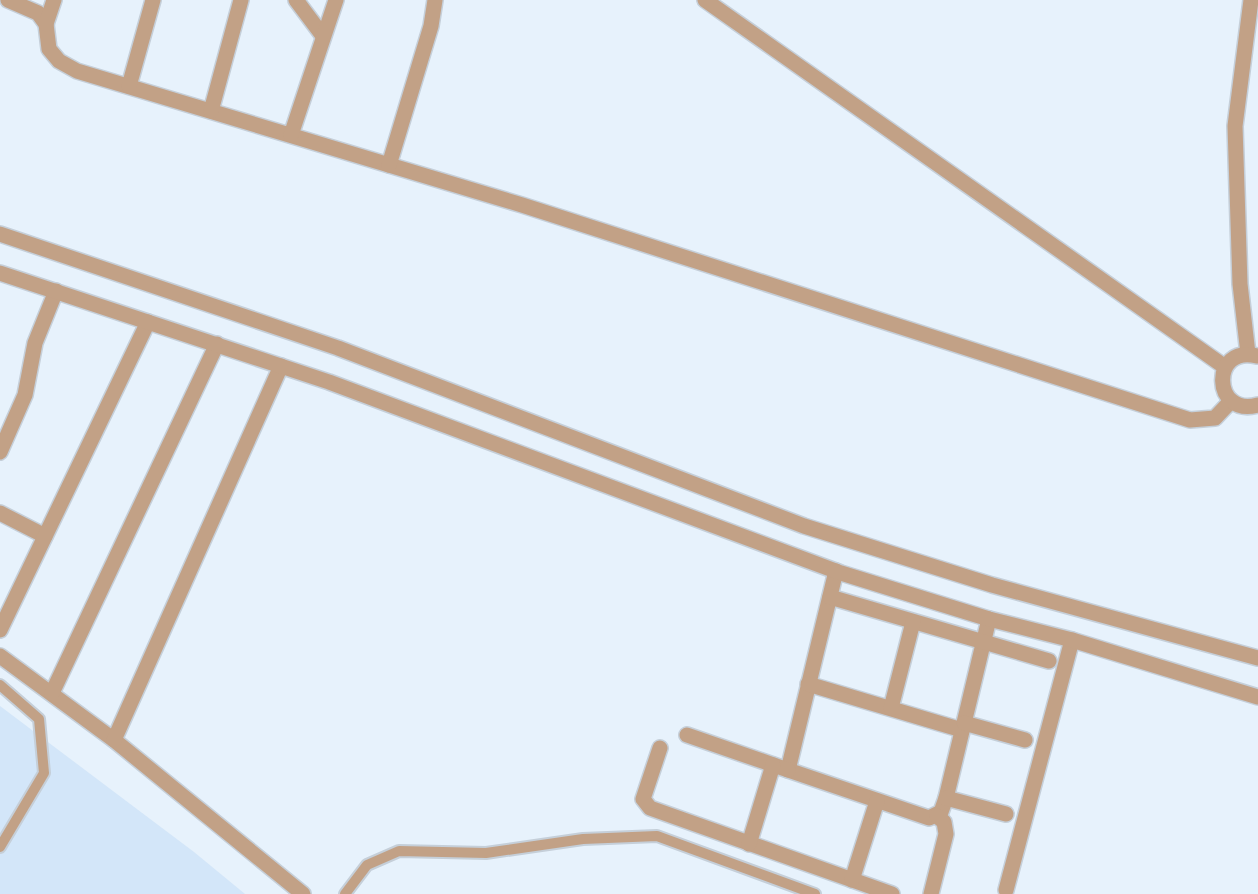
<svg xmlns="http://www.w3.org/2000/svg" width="1258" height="894" viewBox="0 0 1258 894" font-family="Lato,sans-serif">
  <rect width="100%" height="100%" fill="#e7f2fc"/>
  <polygon fill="#d3e6f9" points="0,706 194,852 245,894 0,894"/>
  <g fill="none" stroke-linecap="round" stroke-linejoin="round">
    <defs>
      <g id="service">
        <polyline points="0,685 39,719 44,773 0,847"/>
        <polyline points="345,894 367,865 399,851 486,853 583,839 657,836 815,894"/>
      </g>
      <g id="minor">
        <polyline points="8,0 38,13 46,24 49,49 59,61 77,71 522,205 1190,420 1215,418 1231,401"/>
        <polyline points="296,0 323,36"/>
        <polyline points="705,0 1225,367"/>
        <polyline points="46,24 54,0"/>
        <polyline points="129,86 153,0"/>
        <polyline points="211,111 241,0"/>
        <polyline points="291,135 336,0"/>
        <polyline points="389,165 431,26 435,0"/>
        <polyline points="1248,354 1240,284 1235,126 1251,0"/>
        <path d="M1257,356C1210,344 1212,418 1258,405"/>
        <polyline points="0,452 25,395 35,343 56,291"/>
        <polyline points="0,513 45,536"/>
        <polyline points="836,571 788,770 929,818 941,812 946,798 989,619"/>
        <polyline points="830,597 1049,661"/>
        <polyline points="0,630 148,322"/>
        <polyline points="0,656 114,740 303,894"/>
        <polyline points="808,684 962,730"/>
        <polyline points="52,693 217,344"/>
        <polyline points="891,708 913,622"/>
        <polyline points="964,723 1025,740"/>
        <polyline points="687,735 788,770"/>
        <polyline points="114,740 281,366"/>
        <polyline points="660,748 643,799 650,808 892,894"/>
        <polyline points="946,798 1006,814"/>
        <polyline points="749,844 773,765"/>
        <polyline points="852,880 877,801"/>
        <polyline points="1006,890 1072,640"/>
        <polyline points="931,894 946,834 944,822 937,816"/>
      </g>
      <g id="tertiary">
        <polyline points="0,234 338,348 804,526 992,585 1258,658"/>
        <polyline points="0,273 329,382 841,573 989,619 1072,640 1258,697"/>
      </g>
    </defs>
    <use href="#service" stroke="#c5cfd9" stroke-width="14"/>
    <use href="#minor" stroke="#c5cfd9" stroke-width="18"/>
    <use href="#tertiary" stroke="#c5cfd9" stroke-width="18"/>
    <use href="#service" stroke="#c2a186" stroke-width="10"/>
    <use href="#minor" stroke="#c2a186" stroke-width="15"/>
    <use href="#tertiary" stroke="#c2a186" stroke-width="15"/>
  </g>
</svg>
